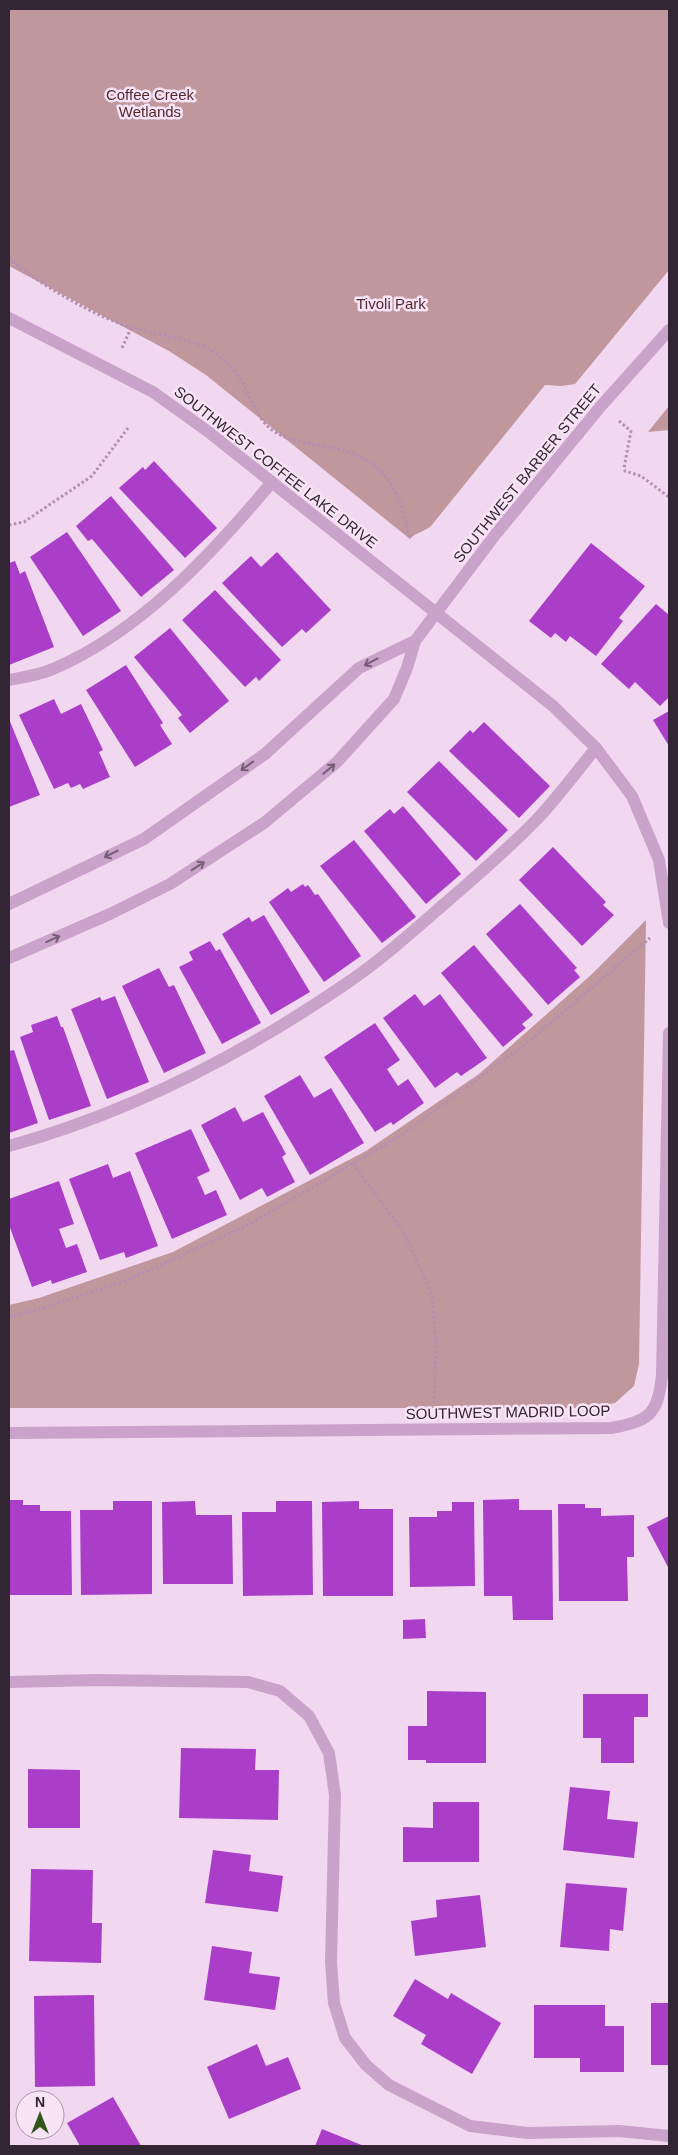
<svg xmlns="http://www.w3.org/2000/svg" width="678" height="2155" viewBox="0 0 678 2155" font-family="Arial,sans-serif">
  <rect width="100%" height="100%" fill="#f1d7f0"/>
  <g fill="#c0979c">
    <path d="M9,9H669V270L575,384L561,386L545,385L431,526C424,532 416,532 410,539L206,375L169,351L9,266Z"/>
    <polygon points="669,406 669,430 648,432"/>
    <polygon points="646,920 639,1364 634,1386 615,1403 589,1408 9,1408 9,1305 39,1298 173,1252 366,1151 479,1074 591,975"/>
  </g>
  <g fill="#aa3ec9">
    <polygon points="154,461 217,528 185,558 119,488 143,467 145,470"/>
    <polygon points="111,496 174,570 141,597 92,539 88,541 76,526"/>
    <polygon points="67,532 121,611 83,636 30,557"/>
    <polygon points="591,543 645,586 619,618 623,621 596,656 570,636 566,642 555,633 551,638 529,621"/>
    <polygon points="277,552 331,610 306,633 302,629 282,647 222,583 251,556 261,567"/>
    <polygon points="15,561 20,574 25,571 54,647 9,665 9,563"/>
    <polygon points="215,590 281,660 259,681 256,677 245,687 182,620"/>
    <polygon points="656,604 669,615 669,697 660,706 635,682 629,689 601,664"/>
    <polygon points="170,628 229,701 190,733 178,718 182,715 134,657"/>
    <polygon points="126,665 163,723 160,725 172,744 135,767 86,690"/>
    <polygon points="54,699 61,714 81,704 103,750 99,752 110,777 83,789 80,784 71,788 68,783 54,789 19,715"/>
    <polygon points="669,711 669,746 653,720"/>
    <polygon points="9,719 40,795 9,807"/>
    <polygon points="484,722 550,786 519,818 449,751 470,730 473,733"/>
    <polygon points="439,761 508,830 476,861 407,792"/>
    <polygon points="403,806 461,874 426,904 364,831 390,809 394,814"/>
    <polygon points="354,840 416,917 382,943 320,866"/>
    <polygon points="553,847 606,902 603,905 614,915 582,946 519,880"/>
    <polygon points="303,884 305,887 308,885 315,895 318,894 361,956 324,982 269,902 288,888 291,892"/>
    <polygon points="520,904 577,968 574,970 580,977 548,1005 486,934"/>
    <polygon points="264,915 310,992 271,1015 222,934 249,917 252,922"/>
    <polygon points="210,941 216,951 220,949 261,1023 222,1044 179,967 193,960 189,952"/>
    <polygon points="474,945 533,1015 522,1024 526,1028 503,1047 441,973"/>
    <polygon points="159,968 169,987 174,985 206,1053 164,1073 122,986"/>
    <polygon points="415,994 424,1006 440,994 487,1058 461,1076 457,1072 435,1088 383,1018"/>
    <polygon points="115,996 149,1082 107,1099 71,1009 100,997 102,1001"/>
    <polygon points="57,1016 61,1027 63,1027 91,1106 49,1120 20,1037 33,1032 31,1025"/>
    <polygon points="375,1023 400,1060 387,1069 398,1086 408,1079 424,1103 393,1125 391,1122 375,1132 324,1057"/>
    <polygon points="14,1050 38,1123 9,1133 9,1051"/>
    <polygon points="300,1075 314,1098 331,1088 364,1143 310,1175 264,1096"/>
    <polygon points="235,1107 243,1122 263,1112 286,1154 282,1157 295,1182 267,1197 262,1188 240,1200 201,1125"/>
    <polygon points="191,1129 210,1171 197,1177 205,1195 216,1190 227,1215 172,1239 135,1153"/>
    <polygon points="108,1164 113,1178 130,1171 158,1246 126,1258 124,1252 100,1260 69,1179"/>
    <polygon points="59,1181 74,1224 59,1229 66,1248 77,1244 87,1272 52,1284 51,1280 32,1287 9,1225 9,1199"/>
    <polygon points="519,1499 519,1510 552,1510 553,1620 513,1620 512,1596 484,1596 483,1500"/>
    <polygon points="9,1500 23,1500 23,1505 40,1505 40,1511 71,1511 72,1595 9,1595"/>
    <polygon points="113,1501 152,1501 152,1594 81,1595 80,1510 113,1510"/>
    <polygon points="195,1501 196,1515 232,1515 233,1584 163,1584 162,1502"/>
    <polygon points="276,1501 312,1501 313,1595 243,1596 242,1512 276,1512"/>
    <polygon points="359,1501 359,1509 393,1509 393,1596 323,1596 322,1502"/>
    <polygon points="452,1502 474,1502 475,1586 410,1587 409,1517 437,1517 437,1511 452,1511"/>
    <polygon points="558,1504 585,1504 585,1508 601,1508 601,1516 634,1515 634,1557 627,1557 628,1601 559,1601"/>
    <polygon points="669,1516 669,1569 647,1527"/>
    <polygon points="425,1619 426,1638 403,1639 403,1620"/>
    <polygon points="427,1691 486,1692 486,1763 426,1763 426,1760 408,1760 408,1726 427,1726"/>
    <polygon points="583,1694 648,1694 648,1717 634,1717 634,1763 601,1763 601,1738 583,1738"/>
    <polygon points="181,1748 256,1749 255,1770 279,1770 278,1820 179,1818"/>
    <polygon points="28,1769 80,1770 80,1828 28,1828"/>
    <polygon points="570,1787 610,1791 607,1819 638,1822 634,1858 563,1850"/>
    <polygon points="433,1802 479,1802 479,1862 403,1862 403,1827 433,1828"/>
    <polygon points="213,1850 251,1855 249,1871 283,1876 278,1912 205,1903"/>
    <polygon points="31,1869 93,1870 92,1923 102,1923 101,1963 29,1961"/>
    <polygon points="566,1883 627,1888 623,1931 610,1929 609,1951 560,1947"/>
    <polygon points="480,1895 486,1947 415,1956 411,1921 437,1917 436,1900"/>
    <polygon points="212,1946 252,1952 249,1973 280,1977 275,2010 204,2000"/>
    <polygon points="415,1979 448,1999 451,1993 501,2023 472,2074 421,2044 426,2035 393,2016"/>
    <polygon points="94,1995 95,2086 35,2087 34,1996"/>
    <rect x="651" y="2003" width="18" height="62"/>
    <polygon points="534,2005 605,2005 605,2026 624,2026 624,2072 580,2072 580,2058 534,2058"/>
    <polygon points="257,2044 266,2066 288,2057 301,2089 229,2119 207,2067"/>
    <polygon points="113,2097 141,2146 80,2146 67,2123"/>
    <polygon points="322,2129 364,2146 315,2146"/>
  </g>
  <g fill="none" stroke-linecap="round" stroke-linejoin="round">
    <g stroke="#b48eb5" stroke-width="3" stroke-dasharray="2.5 2.5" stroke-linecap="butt">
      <path d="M9,258C36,283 99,319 134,328C154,334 190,339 207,348C217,354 229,363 236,373C250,391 254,419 275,432C293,443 310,443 330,447C386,459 398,486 410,539"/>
      <polyline points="122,348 131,328"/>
      <polyline points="619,421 631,431 624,468 625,471 641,476 669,497"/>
      <polyline points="9,525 24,522 92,476 128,428"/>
      <polyline points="353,1164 403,1231 432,1294 436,1347 434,1405"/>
      <polyline points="9,1317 33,1311 123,1282 250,1224 403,1134 528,1042 650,938"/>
    </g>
    <g stroke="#c9a3c9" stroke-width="12">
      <path d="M9,680C23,677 40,675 53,669C140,632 212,554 272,482"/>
      <path d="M9,1146C129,1113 245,1053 347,983C381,960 418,927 450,899C481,872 513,845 541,815C560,794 578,770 596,748"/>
    </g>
    <g stroke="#c9a3c9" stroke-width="12">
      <polyline points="9,318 153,392 210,433 553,706 596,748 632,796 659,860 669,923"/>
      <path d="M9,1433L611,1428C649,1421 658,1415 662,1375L669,1033"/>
      <polyline points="9,1682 97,1680 248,1682 280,1691 309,1716 329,1753 335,1795 331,1962 334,2003 345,2038 366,2065 389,2085 470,2126 527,2133 619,2131 669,2136"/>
    </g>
    <g stroke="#c9a3c9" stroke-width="12">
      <polyline points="9,904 144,839 265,754 359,668 415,641"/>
      <polyline points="9,958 110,914 170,884 264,823 337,762 394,699 407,668 415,641 495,535 601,406 669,330"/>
    </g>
  </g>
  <defs><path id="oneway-shaft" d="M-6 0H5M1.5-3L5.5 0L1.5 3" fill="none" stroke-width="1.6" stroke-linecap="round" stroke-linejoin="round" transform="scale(1.25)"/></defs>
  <g stroke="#765e77">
    <use href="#oneway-shaft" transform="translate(371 662) rotate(152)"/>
    <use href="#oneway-shaft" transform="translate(247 766) rotate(144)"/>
    <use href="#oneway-shaft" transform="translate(329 769) rotate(-40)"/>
    <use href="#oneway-shaft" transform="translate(111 854) rotate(154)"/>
    <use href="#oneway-shaft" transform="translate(198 866) rotate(-33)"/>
    <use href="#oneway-shaft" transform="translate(53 939) rotate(-24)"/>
  </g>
  <g text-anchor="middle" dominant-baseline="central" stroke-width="5" stroke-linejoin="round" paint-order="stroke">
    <g font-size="15" fill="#53292d" stroke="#f9e3f7">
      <text x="150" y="94">Coffee Creek<tspan x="150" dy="17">Wetlands</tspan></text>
      <text x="391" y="303">Tivoli Park</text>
    </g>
    <g font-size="15" fill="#322534" stroke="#f9e3f7">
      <text transform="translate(276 467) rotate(38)">SOUTHWEST COFFEE LAKE DRIVE</text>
      <text transform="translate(527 473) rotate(-51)">SOUTHWEST BARBER STREET</text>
      <text transform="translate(508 1412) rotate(-1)">SOUTHWEST MADRID LOOP</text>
    </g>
  </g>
  <rect width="678" height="2155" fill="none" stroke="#322534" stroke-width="20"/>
  <g transform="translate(40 2115)"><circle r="24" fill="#f9e3f7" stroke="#a997a9"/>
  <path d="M0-4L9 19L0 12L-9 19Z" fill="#32561a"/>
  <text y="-8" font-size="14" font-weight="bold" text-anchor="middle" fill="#322534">N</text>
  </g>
</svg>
